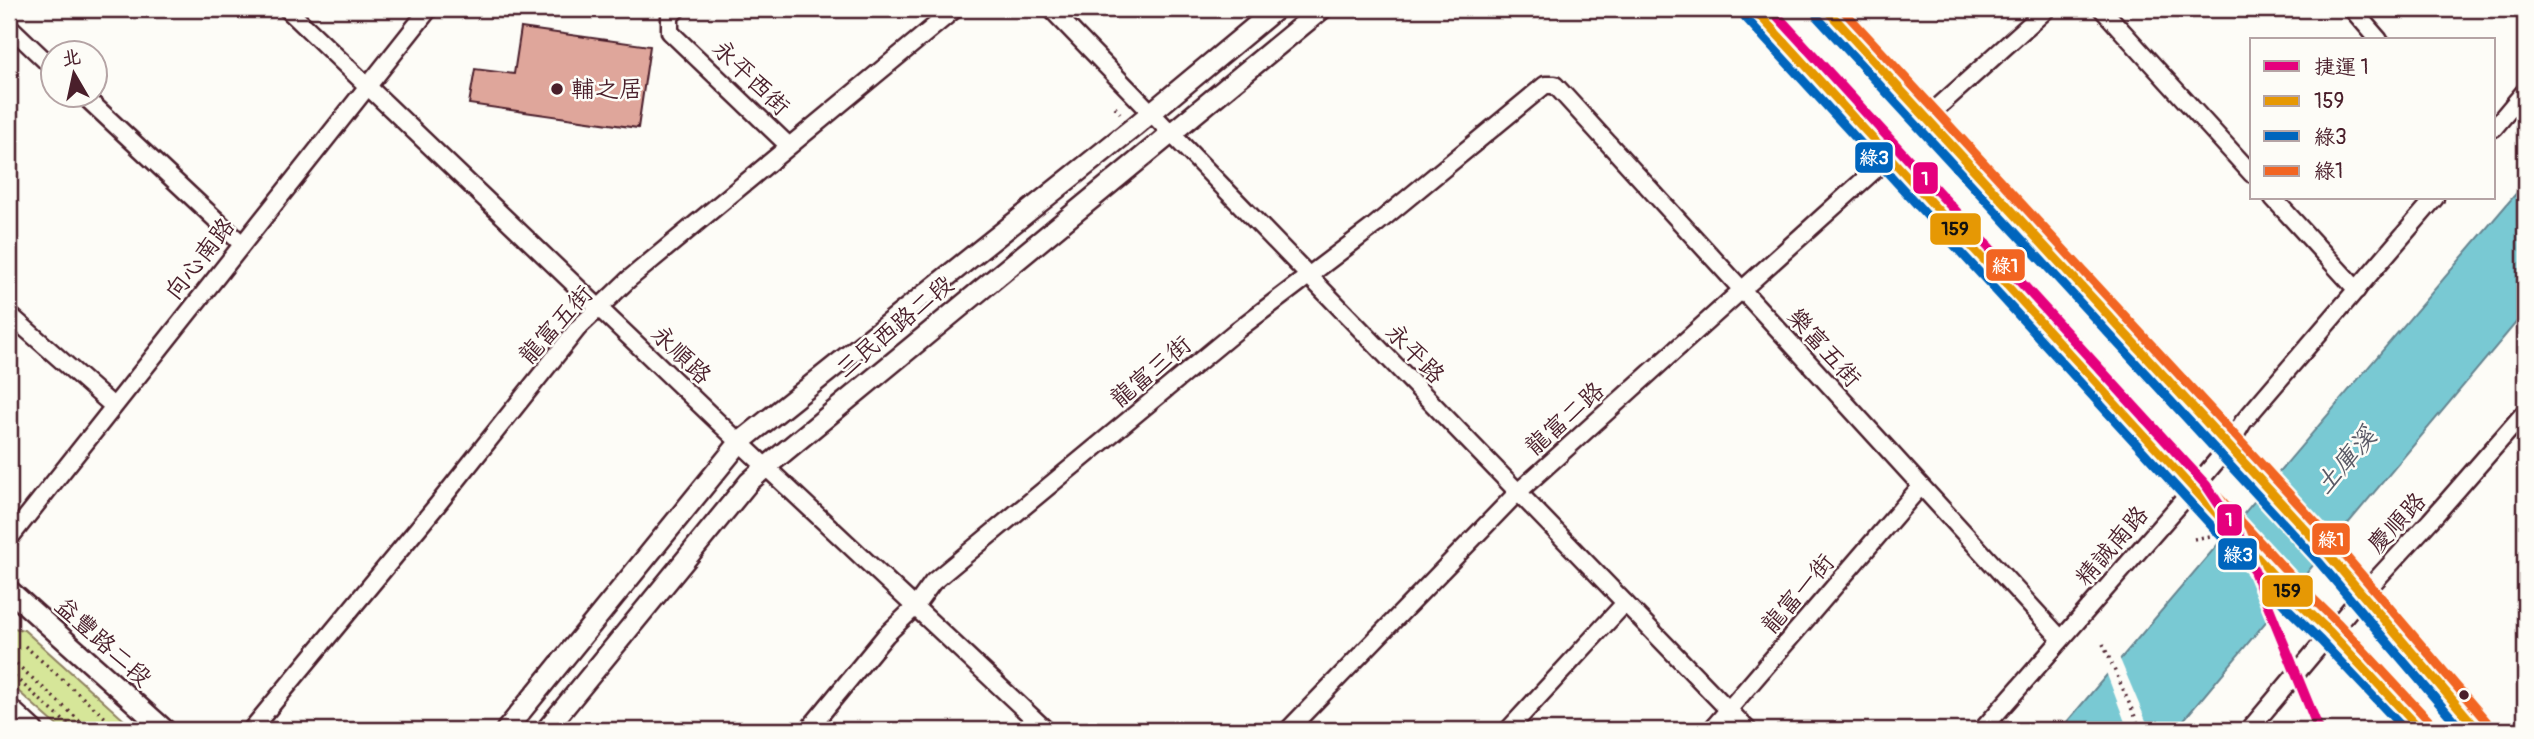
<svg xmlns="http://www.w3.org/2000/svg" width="2534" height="739" viewBox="0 0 2534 739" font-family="Pangolin,'LXGW WenKai TC',sans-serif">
  <rect width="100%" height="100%" fill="#fdfcf7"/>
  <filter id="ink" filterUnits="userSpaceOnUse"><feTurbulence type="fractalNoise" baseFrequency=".0143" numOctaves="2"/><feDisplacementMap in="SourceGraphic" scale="14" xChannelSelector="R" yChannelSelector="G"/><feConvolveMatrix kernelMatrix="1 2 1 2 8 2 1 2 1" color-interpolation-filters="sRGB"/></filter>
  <g filter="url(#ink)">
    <polygon fill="#d6e699" stroke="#908262" stroke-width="2" points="9,627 24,630 135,730 62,730 9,683"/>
    <polygon fill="#79c9d3" stroke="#668590" stroke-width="2" points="2525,183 2525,312 2177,728 2060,730"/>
    <polygon fill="#fdfcf7" points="2119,657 2150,730 2128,730 2106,672"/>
    <polygon fill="#dfa69b" stroke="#4a1f2b" stroke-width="2" points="521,28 650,46 638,128 469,104 475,69 514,74"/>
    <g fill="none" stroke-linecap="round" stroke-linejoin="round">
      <defs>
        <g id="minor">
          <polyline points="287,9 718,422 1046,730"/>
          <polyline points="677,9 670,16 670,32 789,146"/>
          <polyline points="1051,9 1748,730"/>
          <polyline points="2102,9 2252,174"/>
          <polyline points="2352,9 2379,40"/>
          <polyline points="9,26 52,67"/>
          <polyline points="82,94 242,244"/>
          <polyline points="1927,117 2047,9"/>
          <polyline points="2494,128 2525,91"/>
          <polyline points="2273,198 2357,290"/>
          <polyline points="9,314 113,406"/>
          <polyline points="9,539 429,9"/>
          <polyline points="251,730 438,504 578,328 629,279 955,9"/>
          <polyline points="808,730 886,635 914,608 933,582 1236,331 1374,226 1545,85 1555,85 2061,639"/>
          <polyline points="1288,730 1517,493 1889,157"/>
          <polyline points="1508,730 1625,603"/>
          <polyline points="1711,730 1920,487"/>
          <polyline points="1982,730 2194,488 2229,446 2243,422 2435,198"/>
          <polyline points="2249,730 2363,594 2430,521 2525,412"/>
        </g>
        <g id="tertiary">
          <polyline points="9,590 165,730"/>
          <polyline points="9,708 33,730"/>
          <polyline points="506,730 740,442 1134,127 1276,9"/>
          <polyline points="546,730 749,482 766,467 1322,9"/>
        </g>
        <g id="secondary">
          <polyline points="1754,9 2295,599 2330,632 2421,730"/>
          <polyline points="1826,9 2328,554 2478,730"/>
        </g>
      </defs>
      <use href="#minor" stroke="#4a1f2b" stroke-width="21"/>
      <use href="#tertiary" stroke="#4a1f2b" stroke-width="24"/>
      <use href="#secondary" stroke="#4a1f2b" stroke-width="26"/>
      <g stroke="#4a1f2b" stroke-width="3.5" stroke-dasharray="2 5" stroke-linecap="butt">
        <polyline points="1115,107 1120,113"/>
        <polyline points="2194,539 2210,536"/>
        <polyline points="2103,644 2141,730"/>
        <polyline points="25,646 119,730"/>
        <polyline points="11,659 90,730"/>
        <polyline points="9,672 74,730"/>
      </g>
      <use href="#minor" stroke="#fdfcf7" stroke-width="16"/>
      <use href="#tertiary" stroke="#fdfcf7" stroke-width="19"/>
      <use href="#secondary" stroke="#fdfcf7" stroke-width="21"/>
      <defs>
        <g id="bus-1">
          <polyline points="1754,9 2295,599 2330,632 2421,730"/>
          <polyline points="1826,9 2328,554 2478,730"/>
        </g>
        <g id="bus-2">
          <polyline points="1745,17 2286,607 2321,641 2405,730"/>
          <polyline points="1817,17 2319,562 2462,730"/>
        </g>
        <g id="bus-3">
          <polyline points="1770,9 2304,590 2339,624 2430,722"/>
          <polyline points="1842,9 2337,546 2487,722"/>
        </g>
      </defs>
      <use href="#bus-1" stroke="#fdfcf7" stroke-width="14"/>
      <use href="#bus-2" stroke="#fdfcf7" stroke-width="14"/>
      <use href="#bus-3" stroke="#fdfcf7" stroke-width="14"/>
      <use href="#bus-1" stroke="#e69804" stroke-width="9"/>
      <use href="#bus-2" stroke="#0065bd" stroke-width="9"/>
      <use href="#bus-3" stroke="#f26522" stroke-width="9"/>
      <defs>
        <polyline id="metro-1" points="1771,9 2206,485 2239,534 2319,730"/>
      </defs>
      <use href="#metro-1" stroke="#fdfcf7" stroke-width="16"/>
      <use href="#metro-1" stroke="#e5007d" stroke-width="10"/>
    </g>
  </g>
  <g fill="#4a1f2b" stroke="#fdfcf7" stroke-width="2.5">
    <circle cx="557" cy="89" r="7"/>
    <circle cx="2464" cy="695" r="6"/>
  </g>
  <g text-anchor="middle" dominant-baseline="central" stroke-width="5" stroke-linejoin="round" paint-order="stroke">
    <g font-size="24" fill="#4a1f2b" stroke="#fdfcf7">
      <text transform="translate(751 78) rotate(44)">永平西街</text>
      <text transform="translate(200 259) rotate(-52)">向心南路</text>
      <text transform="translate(556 325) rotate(-48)">龍富五街</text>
      <text transform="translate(895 327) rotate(-40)">三民西路二段</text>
      <text transform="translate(1824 348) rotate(48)">樂富五街</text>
      <text transform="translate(1415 354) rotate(46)">永平路</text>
      <text transform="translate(681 355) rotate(44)">永順路</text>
      <text transform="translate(1151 372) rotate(-40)">龍富三街</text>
      <text transform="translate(1565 419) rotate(-42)">龍富二路</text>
      <text transform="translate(2397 523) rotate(-47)">慶順路</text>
      <text transform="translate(2112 546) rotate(-49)">精誠南路</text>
      <text transform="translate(1798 594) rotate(-49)">龍富一街</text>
      <text transform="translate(103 642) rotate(42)">益豐路二段</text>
    </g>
    <g font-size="24" fill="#4a1f2b" stroke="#fdfcf7" text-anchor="start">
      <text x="571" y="89">輔之居</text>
    </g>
    <g font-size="26" font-style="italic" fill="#5a5a66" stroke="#fdfcf7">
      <text transform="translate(2346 461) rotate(-49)">土庫溪</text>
    </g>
  </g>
  <g stroke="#fdfcf7" stroke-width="2.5">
    <rect x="1854" y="141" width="40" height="33" rx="7" fill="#0065bd"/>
    <rect x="1912" y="161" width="27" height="34" rx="7" fill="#e5007d"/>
    <rect x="1929" y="212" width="53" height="34" rx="7" fill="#e69804"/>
    <rect x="1985" y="248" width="41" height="34" rx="7" fill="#f26522"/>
    <rect x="2216" y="503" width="27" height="34" rx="7" fill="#e5007d"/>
    <rect x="2311" y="522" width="40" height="34" rx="7" fill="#f26522"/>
    <rect x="2217" y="537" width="41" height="34" rx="7" fill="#0065bd"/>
    <rect x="2261" y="574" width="53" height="34" rx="7" fill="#e69804"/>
  </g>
  <g font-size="19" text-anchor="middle" font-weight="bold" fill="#fff">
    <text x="1874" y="164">綠3</text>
    <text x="1925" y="185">1</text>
    <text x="2005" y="272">綠1</text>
    <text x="2229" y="526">1</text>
    <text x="2331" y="546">綠1</text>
    <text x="2238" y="561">綠3</text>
  </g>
  <g font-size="19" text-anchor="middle" font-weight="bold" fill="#111">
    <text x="1955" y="235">159</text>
    <text x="2287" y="597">159</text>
  </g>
  <rect width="2534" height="739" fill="none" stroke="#fdfcf7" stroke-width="35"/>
  <rect x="18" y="18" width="2499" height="704" fill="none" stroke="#4a1f2b" stroke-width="2.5" filter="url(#ink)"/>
  <rect x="2250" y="38" width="245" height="161" fill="#fdfcf7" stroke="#b5a4a5" stroke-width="2"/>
  <rect x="2264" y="61" width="35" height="10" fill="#e5007d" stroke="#b5a4a5" stroke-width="2"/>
  <text x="2314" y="74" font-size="21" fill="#4a1f2b">捷運 1</text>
  <rect x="2264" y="96" width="35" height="10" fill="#e69804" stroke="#b5a4a5" stroke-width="2"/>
  <text x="2314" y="108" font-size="21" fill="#4a1f2b">159</text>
  <rect x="2264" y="131" width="35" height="10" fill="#0065bd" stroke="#b5a4a5" stroke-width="2"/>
  <text x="2314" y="144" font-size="21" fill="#4a1f2b">綠3</text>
  <rect x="2264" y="166" width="35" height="10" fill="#f26522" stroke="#b5a4a5" stroke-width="2"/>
  <text x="2314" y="178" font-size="21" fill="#4a1f2b">綠1</text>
  <g transform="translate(74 74) rotate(351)"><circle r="33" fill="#fdfcf7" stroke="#b5a4a5" stroke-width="2"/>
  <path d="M0-5L12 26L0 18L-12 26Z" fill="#4a1f2b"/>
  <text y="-10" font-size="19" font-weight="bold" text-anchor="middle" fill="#4a1f2b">北</text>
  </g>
</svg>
